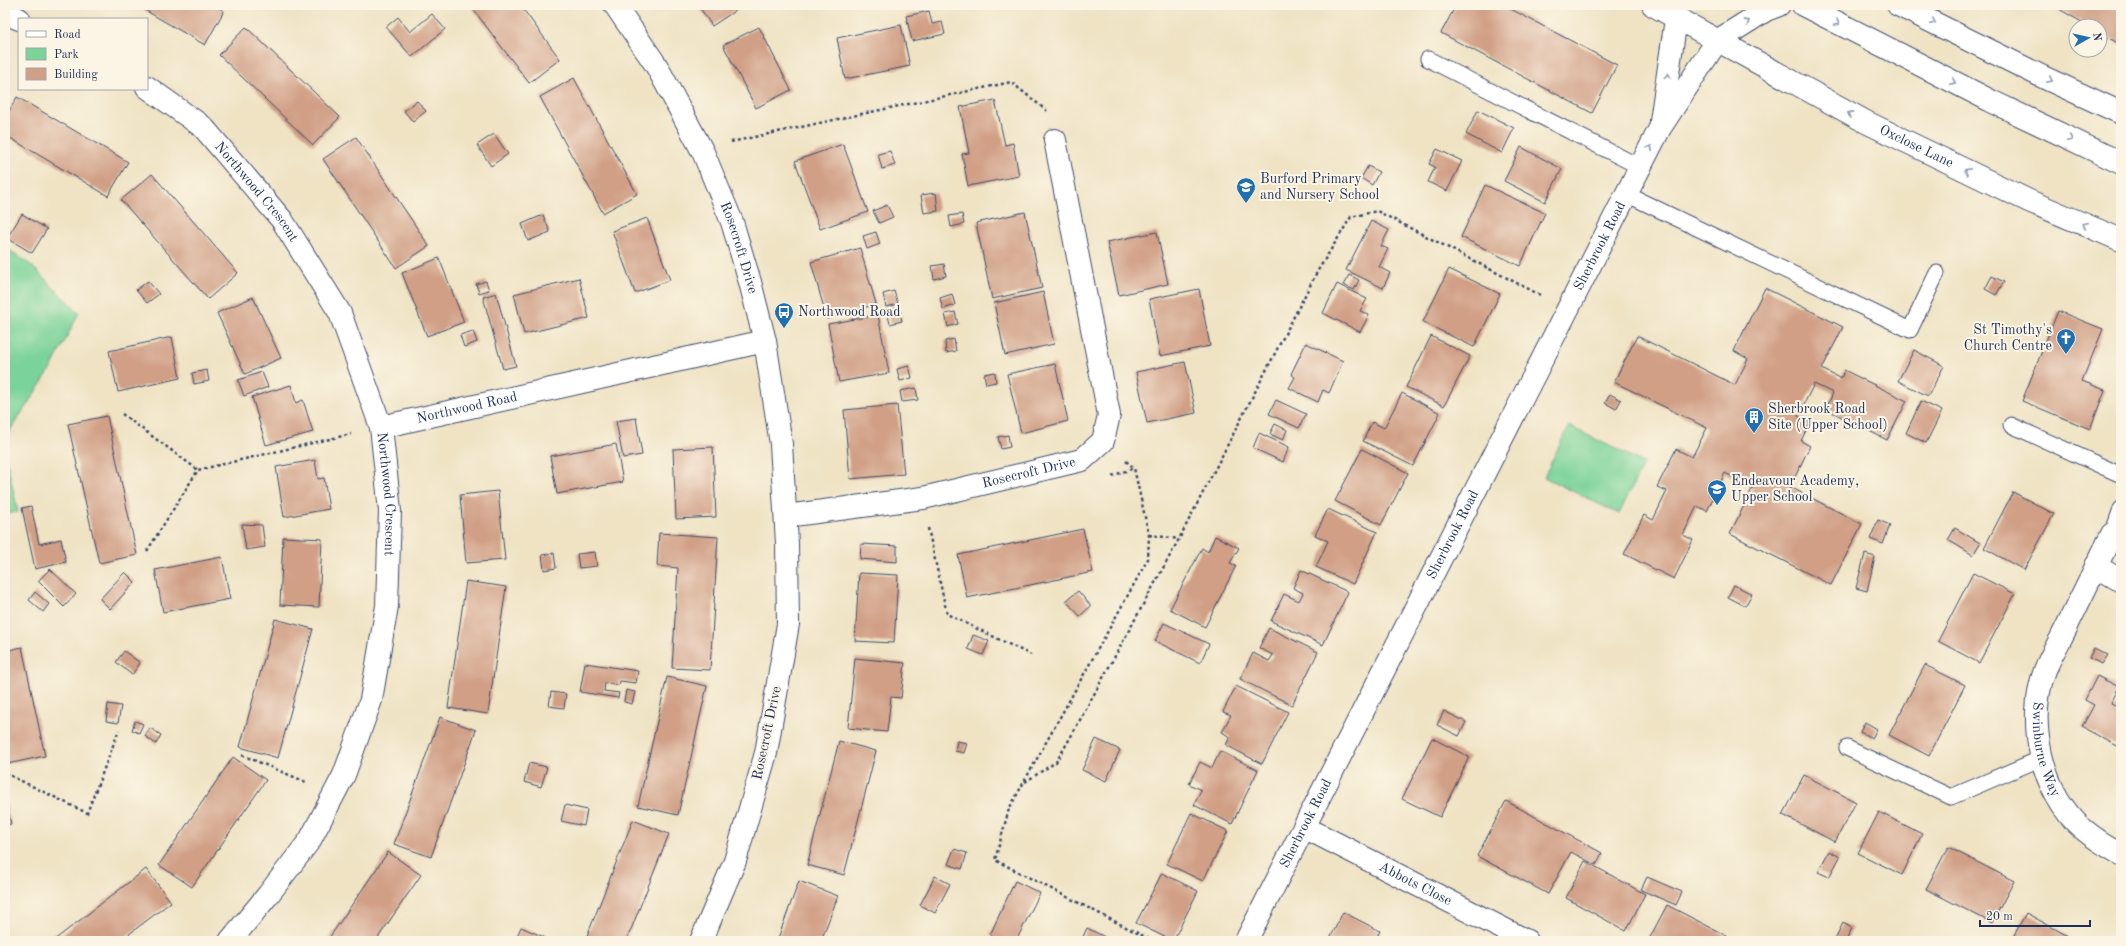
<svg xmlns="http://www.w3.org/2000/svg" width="2126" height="946" viewBox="0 0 2126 946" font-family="'Old Standard TT',serif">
  <rect width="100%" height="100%" fill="#fcf5e5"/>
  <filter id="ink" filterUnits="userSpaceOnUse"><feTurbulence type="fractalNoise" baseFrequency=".025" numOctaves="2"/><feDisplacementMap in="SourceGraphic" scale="8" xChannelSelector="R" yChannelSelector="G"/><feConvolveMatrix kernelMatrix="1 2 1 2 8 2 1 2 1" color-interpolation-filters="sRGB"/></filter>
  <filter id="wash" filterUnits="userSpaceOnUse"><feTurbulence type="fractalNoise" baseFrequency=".012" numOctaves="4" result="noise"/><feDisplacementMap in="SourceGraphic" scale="16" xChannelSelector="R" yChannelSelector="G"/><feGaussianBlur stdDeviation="0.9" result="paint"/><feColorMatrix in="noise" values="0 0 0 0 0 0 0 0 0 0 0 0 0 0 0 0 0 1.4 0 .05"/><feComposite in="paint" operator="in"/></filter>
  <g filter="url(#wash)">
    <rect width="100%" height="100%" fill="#efe3c4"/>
    <g fill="#7ad398" stroke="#4a817b">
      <polygon points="5,247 32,266 79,313 50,370 5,438"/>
      <polygon points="1569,426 1644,463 1619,514 1544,477"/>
      <polygon points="5,453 18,512 5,514"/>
    </g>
    <g id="blocks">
      <g fill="#d09f85">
        <polygon points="136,5 214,5 224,11 205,45"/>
        <polygon points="470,5 520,5 560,59 529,83"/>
        <polygon points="698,5 744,5 712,26"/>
        <polygon points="1456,5 1503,5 1617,65 1592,113 1441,33"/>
        <polygon points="2059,5 2121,5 2121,45 2100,33 2100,26 2089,26 2057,8"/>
        <polygon points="929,11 932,24 942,22 945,34 912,41 906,16"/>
        <polygon points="432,14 445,29 412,57 386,27 398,17 410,32"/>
        <polygon points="901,25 910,66 845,79 837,38"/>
        <polygon points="246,27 340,117 313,145 219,55"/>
        <polygon points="759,27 791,90 756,108 723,45"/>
        <polygon points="574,78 637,194 603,213 540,97"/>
        <polygon points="17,97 128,162 108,196 5,135 5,118"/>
        <polygon points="995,100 1005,145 1013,143 1019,176 968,186 962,154 969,153 960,107"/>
        <polygon points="417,101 426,111 413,122 404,111"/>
        <polygon points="1478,110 1514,128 1502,153 1466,134"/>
        <polygon points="494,134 508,154 491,166 477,145"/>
        <polygon points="356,137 429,246 396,268 323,159"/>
        <polygon points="843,144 868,212 820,229 795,161"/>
        <polygon points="1521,147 1562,169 1545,202 1504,181"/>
        <polygon points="1437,149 1462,161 1447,191 1428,182 1435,167 1429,164"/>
        <polygon points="890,151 895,165 882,169 878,154"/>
        <polygon points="1368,166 1379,172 1372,185 1361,178"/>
        <polygon points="152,174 238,273 208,299 121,200"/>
        <polygon points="1485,185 1545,213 1520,266 1461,237"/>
        <polygon points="936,193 938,211 924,213 921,195"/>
        <polygon points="887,205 893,217 879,223 873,211"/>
        <polygon points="1025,212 1042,288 992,299 976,223"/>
        <polygon points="22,214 47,229 32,253 7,238"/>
        <polygon points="962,214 964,224 951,227 949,216"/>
        <polygon points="543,215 550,232 528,241 522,224"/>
        <polygon points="647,218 670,280 635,293 612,231"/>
        <polygon points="1371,221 1389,230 1381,246 1388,249 1379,267 1390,273 1383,288 1346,270"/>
        <polygon points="876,232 880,244 867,249 863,236"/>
        <polygon points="1157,232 1168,284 1119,295 1107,242"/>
        <polygon points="860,248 876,304 827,319 811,262"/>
        <polygon points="439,258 464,322 427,336 402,273"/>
        <polygon points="944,264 946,276 934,279 932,266"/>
        <polygon points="1449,269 1500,294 1474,347 1423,322"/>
        <polygon points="1349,275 1359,280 1354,290 1343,285"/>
        <polygon points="1992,276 2004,282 1996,295 1985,289"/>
        <polygon points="579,278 589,318 524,334 514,294"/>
        <polygon points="148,281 159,294 147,303 136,290"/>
        <polygon points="486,281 489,290 479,293 476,284"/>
        <polygon points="1337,284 1367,299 1360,311 1369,315 1360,332 1323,313"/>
        <polygon points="1765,288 1843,327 1822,369 1841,379 1844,370 1907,401 1887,440 1826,409 1833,393 1814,384 1798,416 1810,422 1801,441 1810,446 1790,487 1862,524 1831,585 1730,534 1753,487 1725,473 1707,511 1697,506 1683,535 1693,540 1674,579 1624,554 1644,515 1653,520 1667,491 1657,487 1676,449 1692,457 1707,428 1614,382 1637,336 1735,385 1748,359 1734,351"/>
        <polygon points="1199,289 1210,346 1160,356 1149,299"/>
        <polygon points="894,291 898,304 886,307 883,294"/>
        <polygon points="1043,292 1054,344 1005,355 994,303"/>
        <polygon points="496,293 516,366 503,369 483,297"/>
        <polygon points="952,294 955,305 943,309 940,298"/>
        <polygon points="253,297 281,358 245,374 217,313"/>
        <polygon points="899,308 902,321 890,324 887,311"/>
        <polygon points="2058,311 2103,329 2082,381 2105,390 2090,429 2022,401"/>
        <polygon points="955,312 958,324 948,327 945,314"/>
        <polygon points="878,315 889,373 839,382 828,324"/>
        <polygon points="473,331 477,342 464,347 460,335"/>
        <polygon points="1431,336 1470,356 1444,406 1406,387"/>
        <polygon points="172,337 180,378 118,392 109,351"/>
        <polygon points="954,339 956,351 946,353 945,341"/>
        <polygon points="1306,343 1343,361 1329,393 1323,390 1318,402 1289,388 1295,377 1291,374"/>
        <polygon points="1914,350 1944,366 1928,396 1898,381"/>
        <polygon points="1185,362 1196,413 1147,423 1136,372"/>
        <polygon points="1055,364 1068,421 1021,433 1007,374"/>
        <polygon points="909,366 912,378 900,381 897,369"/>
        <polygon points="207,370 209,381 194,384 192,373"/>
        <polygon points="262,372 268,387 244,396 238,380"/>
        <polygon points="995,372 996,382 986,384 984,374"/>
        <polygon points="291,385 296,403 303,400 313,432 266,445 252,397"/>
        <polygon points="916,388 918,400 902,402 900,391"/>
        <polygon points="1402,393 1440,413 1413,466 1363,441 1372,422 1384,428"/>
        <polygon points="1610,394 1621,400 1616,409 1605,403"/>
        <polygon points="1276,400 1306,414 1299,428 1269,414"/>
        <polygon points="1921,401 1942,411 1926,443 1906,433"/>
        <polygon points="897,405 904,474 850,479 844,410"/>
        <polygon points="107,416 137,555 99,563 68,424"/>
        <polygon points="636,418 642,455 623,458 616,421"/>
        <polygon points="1275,424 1287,430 1283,440 1270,434"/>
        <polygon points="1259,433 1289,447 1283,462 1253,448"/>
        <polygon points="1008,435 1010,447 1001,449 998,437"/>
        <polygon points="616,444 623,482 557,494 550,456"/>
        <polygon points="713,447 716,517 676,519 673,449"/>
        <polygon points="1362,449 1408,473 1381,525 1335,501"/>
        <polygon points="315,460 318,479 324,478 329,509 284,517 276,467"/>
        <polygon points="498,491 505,560 466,563 460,495"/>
        <polygon points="2013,492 2054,514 2024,570 1984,548"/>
        <polygon points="31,506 39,544 61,539 66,562 35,569 22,508"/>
        <polygon points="1328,509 1377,532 1353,584 1316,567 1328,541 1315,535"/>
        <polygon points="1878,520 1890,525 1883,544 1870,539"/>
        <polygon points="242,524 262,525 265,547 246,550"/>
        <polygon points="1955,528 1980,543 1973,555 1948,540"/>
        <polygon points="1083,529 1093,572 967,598 958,555"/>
        <polygon points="659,533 718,537 710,670 672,668 678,568 657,566"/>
        <polygon points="1215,536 1239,548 1230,563 1236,566 1205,627 1170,609 1202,548 1208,552"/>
        <polygon points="283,537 322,539 319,607 280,605"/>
        <polygon points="861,544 897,546 897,562 860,559"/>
        <polygon points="595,552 597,566 579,568 577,554"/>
        <polygon points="554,553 556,568 544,570 542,555"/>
        <polygon points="1865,554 1875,557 1867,591 1856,588"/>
        <polygon points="222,557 230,599 163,612 155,570"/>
        <polygon points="50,569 76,594 64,607 38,581"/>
        <polygon points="1301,570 1348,592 1323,645 1271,621 1284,594 1299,601 1303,593 1293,588"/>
        <polygon points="125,572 135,582 110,609 100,599"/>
        <polygon points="859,573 898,575 894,643 855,641"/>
        <polygon points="1973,573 2015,594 1979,663 1938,641"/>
        <polygon points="466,581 506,587 488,714 448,708"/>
        <polygon points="1734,585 1752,594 1745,606 1728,597"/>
        <polygon points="1078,591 1091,606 1080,616 1066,601"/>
        <polygon points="35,592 49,604 43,612 29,600"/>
        <polygon points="275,619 313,629 278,758 240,747"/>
        <polygon points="1164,623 1209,644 1200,663 1155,641"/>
        <polygon points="1269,628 1318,652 1292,705 1240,679 1253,653 1269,661 1273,655 1259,648"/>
        <polygon points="973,635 989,641 983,655 968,649"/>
        <polygon points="22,647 45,756 7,764 5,753 5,651"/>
        <polygon points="2094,648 2108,655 2102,664 2089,658"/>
        <polygon points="124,651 140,663 132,675 116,662"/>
        <polygon points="855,658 905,663 901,698 891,697 887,732 848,728"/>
        <polygon points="585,663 638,671 636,683 620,681 619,685 605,683 604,691 619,693 618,698 580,692"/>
        <polygon points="1925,665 1965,685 1929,756 1889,735"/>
        <polygon points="2097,676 2119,687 2111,703 2121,708 2121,748 2082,727 2094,705 2085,700"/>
        <polygon points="667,677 707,686 678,815 638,806"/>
        <polygon points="1236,686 1288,712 1262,764 1226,745 1230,737 1222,732 1231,715 1223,712"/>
        <polygon points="626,690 635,692 632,704 624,702"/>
        <polygon points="551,692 566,694 564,708 549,706"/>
        <polygon points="108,704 121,706 118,723 106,721"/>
        <polygon points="1444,711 1466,722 1459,736 1437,725"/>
        <polygon points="440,717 476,730 431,857 394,844"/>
        <polygon points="135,721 143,724 139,733 132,730"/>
        <polygon points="1865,722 1877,729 1872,738 1860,732"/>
        <polygon points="150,728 161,735 156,744 145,736"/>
        <polygon points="1432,738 1469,757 1440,817 1402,799"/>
        <polygon points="1096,739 1120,750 1106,781 1082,770"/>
        <polygon points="839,741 876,751 844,875 807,865"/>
        <polygon points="957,741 967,743 964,753 955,751"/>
        <polygon points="1220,751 1258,770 1232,824 1194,805 1201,790 1189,784 1200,762 1212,768"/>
        <polygon points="233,757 266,780 192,887 159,865"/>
        <polygon points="529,763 547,767 541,787 524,782"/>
        <polygon points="1804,775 1856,802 1835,842 1783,815"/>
        <polygon points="5,799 11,824 5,825"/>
        <polygon points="1506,801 1602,853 1596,865 1571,852 1548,894 1477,856"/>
        <polygon points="565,805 587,810 584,826 561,821"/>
        <polygon points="1879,812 1922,834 1902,875 1858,853"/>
        <polygon points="1191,813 1228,831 1203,881 1167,864"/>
        <polygon points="633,820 669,834 632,927 626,941 585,941"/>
        <polygon points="1948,847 2014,881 1992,923 1926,889"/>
        <polygon points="954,849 967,853 962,869 948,864"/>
        <polygon points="1829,851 1840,857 1829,877 1818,872"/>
        <polygon points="388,852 421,875 384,929 376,941 327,941"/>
        <polygon points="1585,861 1645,894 1626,931 1566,898"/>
        <polygon points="146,869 171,902 120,941 53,941"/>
        <polygon points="1162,873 1198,891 1173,941 1136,923"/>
        <polygon points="935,876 950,884 935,913 920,905"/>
        <polygon points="1647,877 1682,892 1676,905 1641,890"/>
        <polygon points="799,881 838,896 821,941 777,941"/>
        <polygon points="1015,881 1040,893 1016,941 1002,941 990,935"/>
        <polygon points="1667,905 1727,936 1725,941 1648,941"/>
        <polygon points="1343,912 1380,931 1375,941 1329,941"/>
        <polygon points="2026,913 2068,936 2065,941 2011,941"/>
        <polygon points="1843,923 1852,928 1846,941 1839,941 1835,939"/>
        <polygon points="521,927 544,937 543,941 515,941"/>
        <polygon points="1087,928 1113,941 1081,941"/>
      </g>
    </g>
  </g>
  <g filter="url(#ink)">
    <use href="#blocks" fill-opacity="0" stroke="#3b4a6d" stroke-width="1"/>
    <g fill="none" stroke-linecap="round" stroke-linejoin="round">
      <defs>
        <g id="service">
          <polyline points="1428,59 1640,167"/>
          <polyline points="1626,194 1910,330 1937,273"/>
          <polyline points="2011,425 2119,474"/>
          <polyline points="2112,534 2121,509"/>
          <polyline points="1847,748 1951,797 2042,758"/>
        </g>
        <g id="minor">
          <path id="s1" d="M615,5L656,65L703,152L732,222L750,282L765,341L781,444L787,543L788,624L766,753L735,861L701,941"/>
          <polyline points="1898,5 2045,78 2121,113"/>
          <polyline points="5,13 19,19"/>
          <path id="s2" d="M147,87L203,127L282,220L340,313L381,427L390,511L387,606L371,700L344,775L310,840L268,895L230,941"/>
          <polyline points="1661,121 1676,19"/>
          <path id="s3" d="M381,427L765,341"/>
          <path id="s4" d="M786,516L923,498L1082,460L1103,441L1109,415L1055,140"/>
          <path id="s5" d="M2112,534C2097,565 2082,595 2067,626C2060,641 2051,655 2045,670C2026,721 2041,793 2083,829C2095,839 2108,847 2121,854"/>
          <polyline points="2096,566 2121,581"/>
          <path id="s6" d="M1304,827L1527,941"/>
          <path id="s7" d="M1246,941L1660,128L1717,41"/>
        </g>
        <g id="secondary">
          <path id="s8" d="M1653,5L1866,122L2029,201L2121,240"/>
          <polyline points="1803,5 1991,101 2121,163"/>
          <polyline points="1717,41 1766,10 1779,5"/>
        </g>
      </defs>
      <use href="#service" stroke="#3b4a6d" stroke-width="17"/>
      <use href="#minor" stroke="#3b4a6d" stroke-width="24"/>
      <use href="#secondary" stroke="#3b4a6d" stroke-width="24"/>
      <g stroke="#3b4a6d" stroke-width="2.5" stroke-dasharray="3 3" stroke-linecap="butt">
        <polyline points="731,142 1011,82 1047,111"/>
        <polyline points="122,414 198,470"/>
        <polyline points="1126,461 1134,468 1149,535 1148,559 1009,809 995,860 1153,941"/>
        <polyline points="1112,476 1134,468"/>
        <polyline points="928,528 947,614 1031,655"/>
        <polyline points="1149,535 1179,539"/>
        <polyline points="147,551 198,470 351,434"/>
        <polyline points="242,755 306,782"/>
        <polyline points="5,773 87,813 119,730"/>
        <polyline points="1025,782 1056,762 1069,740 1179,539 1317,272 1351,217 1377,211 1540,295"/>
      </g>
      <use href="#service" stroke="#fff" stroke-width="15"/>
      <use href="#minor" stroke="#fff" stroke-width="22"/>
      <use href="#secondary" stroke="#fff" stroke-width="22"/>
    </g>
    <defs><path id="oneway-chevron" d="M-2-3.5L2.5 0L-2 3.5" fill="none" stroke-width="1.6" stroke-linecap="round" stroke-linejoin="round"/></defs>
    <g stroke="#8d97ae">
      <use href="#oneway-chevron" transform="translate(1747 22) rotate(-32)"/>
      <use href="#oneway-chevron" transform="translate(1933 22) rotate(27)"/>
      <use href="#oneway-chevron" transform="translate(1837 23) rotate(27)"/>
      <use href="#oneway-chevron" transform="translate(1668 76) rotate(-82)"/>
      <use href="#oneway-chevron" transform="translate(2050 80) rotate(25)"/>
      <use href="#oneway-chevron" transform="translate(1953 82) rotate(27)"/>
      <use href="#oneway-chevron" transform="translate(1850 114) rotate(-151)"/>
      <use href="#oneway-chevron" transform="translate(2070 139) rotate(25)"/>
      <use href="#oneway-chevron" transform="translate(1650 148) rotate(-63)"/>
      <use href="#oneway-chevron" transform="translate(1967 171) rotate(-154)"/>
      <use href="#oneway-chevron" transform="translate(2085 225) rotate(-157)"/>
    </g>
  </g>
  <defs>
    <symbol id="school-pin" viewBox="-11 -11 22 30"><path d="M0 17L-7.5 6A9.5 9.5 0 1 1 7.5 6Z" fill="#1f6fb2" stroke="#fcf5e5"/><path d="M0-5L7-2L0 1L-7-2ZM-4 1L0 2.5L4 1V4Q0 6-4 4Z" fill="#fff"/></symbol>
    <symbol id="bus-pin" viewBox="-11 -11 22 30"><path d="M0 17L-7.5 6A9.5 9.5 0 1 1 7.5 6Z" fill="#1f6fb2" stroke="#fcf5e5"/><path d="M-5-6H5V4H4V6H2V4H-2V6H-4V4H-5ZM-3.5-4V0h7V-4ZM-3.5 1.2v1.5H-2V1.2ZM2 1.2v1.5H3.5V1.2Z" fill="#fff"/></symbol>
    <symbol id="church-pin" viewBox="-11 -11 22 30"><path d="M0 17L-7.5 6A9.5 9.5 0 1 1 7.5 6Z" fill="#1f6fb2" stroke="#fcf5e5"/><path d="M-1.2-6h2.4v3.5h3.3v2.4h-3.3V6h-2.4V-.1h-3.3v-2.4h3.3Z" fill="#fff"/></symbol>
    <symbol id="building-pin" viewBox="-11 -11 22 30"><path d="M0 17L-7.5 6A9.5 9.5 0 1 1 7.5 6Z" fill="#1f6fb2" stroke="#fcf5e5"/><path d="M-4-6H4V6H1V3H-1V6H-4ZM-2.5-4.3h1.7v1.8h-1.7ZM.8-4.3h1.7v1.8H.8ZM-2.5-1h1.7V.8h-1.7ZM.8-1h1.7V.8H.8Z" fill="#fff"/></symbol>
  </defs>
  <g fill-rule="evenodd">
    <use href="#school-pin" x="1235" y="176" width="22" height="30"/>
    <use href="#bus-pin" x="773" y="301" width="22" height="30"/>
    <use href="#church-pin" x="2055" y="327" width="22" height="30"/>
    <use href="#building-pin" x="1743" y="406" width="22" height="30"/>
    <use href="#school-pin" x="1706" y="478" width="22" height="30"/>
  </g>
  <g text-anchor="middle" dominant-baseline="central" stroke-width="4" stroke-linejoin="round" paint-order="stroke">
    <g font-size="14" fill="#1b2f5e" stroke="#fcf5e5">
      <text stroke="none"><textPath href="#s8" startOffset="299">Oxclose Lane</textPath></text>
      <text stroke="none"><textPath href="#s2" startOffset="153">Northwood Crescent</textPath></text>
      <text stroke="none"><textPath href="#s7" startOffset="780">Sherbrook Road</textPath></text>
      <text stroke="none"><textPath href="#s1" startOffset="274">Rosecroft Drive</textPath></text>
      <text stroke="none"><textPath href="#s3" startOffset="88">Northwood Road</textPath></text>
      <text stroke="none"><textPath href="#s4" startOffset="247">Rosecroft Drive</textPath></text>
      <text stroke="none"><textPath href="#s2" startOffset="489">Northwood Crescent</textPath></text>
      <text stroke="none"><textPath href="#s7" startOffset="456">Sherbrook Road</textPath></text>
      <text transform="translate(767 733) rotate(-78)">Rosecroft Drive</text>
      <text stroke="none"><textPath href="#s5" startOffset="233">Swinburne Way</textPath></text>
      <text stroke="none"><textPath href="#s7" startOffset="132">Sherbrook Road</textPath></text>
      <text stroke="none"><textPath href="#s6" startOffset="125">Abbots Close</textPath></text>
    </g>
    <g font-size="14" fill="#1b2f5e" stroke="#fcf5e5" text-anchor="start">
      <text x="1260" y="179">Burford Primary<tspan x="1260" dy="16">and Nursery School</tspan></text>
      <text x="798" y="312">Northwood Road</text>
      <text x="2052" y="330" text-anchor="end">St Timothy's<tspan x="2052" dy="16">Church Centre</tspan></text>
      <text x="1768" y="409">Sherbrook Road<tspan x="1768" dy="16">Site (Upper School)</tspan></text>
      <text x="1731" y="481">Endeavour Academy,<tspan x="1731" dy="16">Upper School</tspan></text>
    </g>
  </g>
  <rect width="2126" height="946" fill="none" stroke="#fcf5e5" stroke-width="20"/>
  <rect x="18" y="18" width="130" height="72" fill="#fcf5e5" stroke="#a2a6af"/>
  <rect x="26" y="31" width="20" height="6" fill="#ffffff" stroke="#a2a6af"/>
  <text x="54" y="38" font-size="12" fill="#1b2f5e">Road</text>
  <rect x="26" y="48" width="20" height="12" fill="#7ad398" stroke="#a2a6af"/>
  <text x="54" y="58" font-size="12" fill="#1b2f5e">Park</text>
  <rect x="26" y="68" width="20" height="12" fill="#d09f85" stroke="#a2a6af"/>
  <text x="54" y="78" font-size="12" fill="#1b2f5e">Building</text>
  <g transform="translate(2088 38) rotate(82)"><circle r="19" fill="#fcf5e5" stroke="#a2a6af"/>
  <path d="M0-3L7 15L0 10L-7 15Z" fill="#1f6fb2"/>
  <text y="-6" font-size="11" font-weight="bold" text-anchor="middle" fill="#1b2f5e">N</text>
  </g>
  <path d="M1980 920v6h110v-6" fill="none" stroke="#1b2f5e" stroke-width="2"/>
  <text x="1986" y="920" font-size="12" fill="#1b2f5e" stroke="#fcf5e5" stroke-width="3" paint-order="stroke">20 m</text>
</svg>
